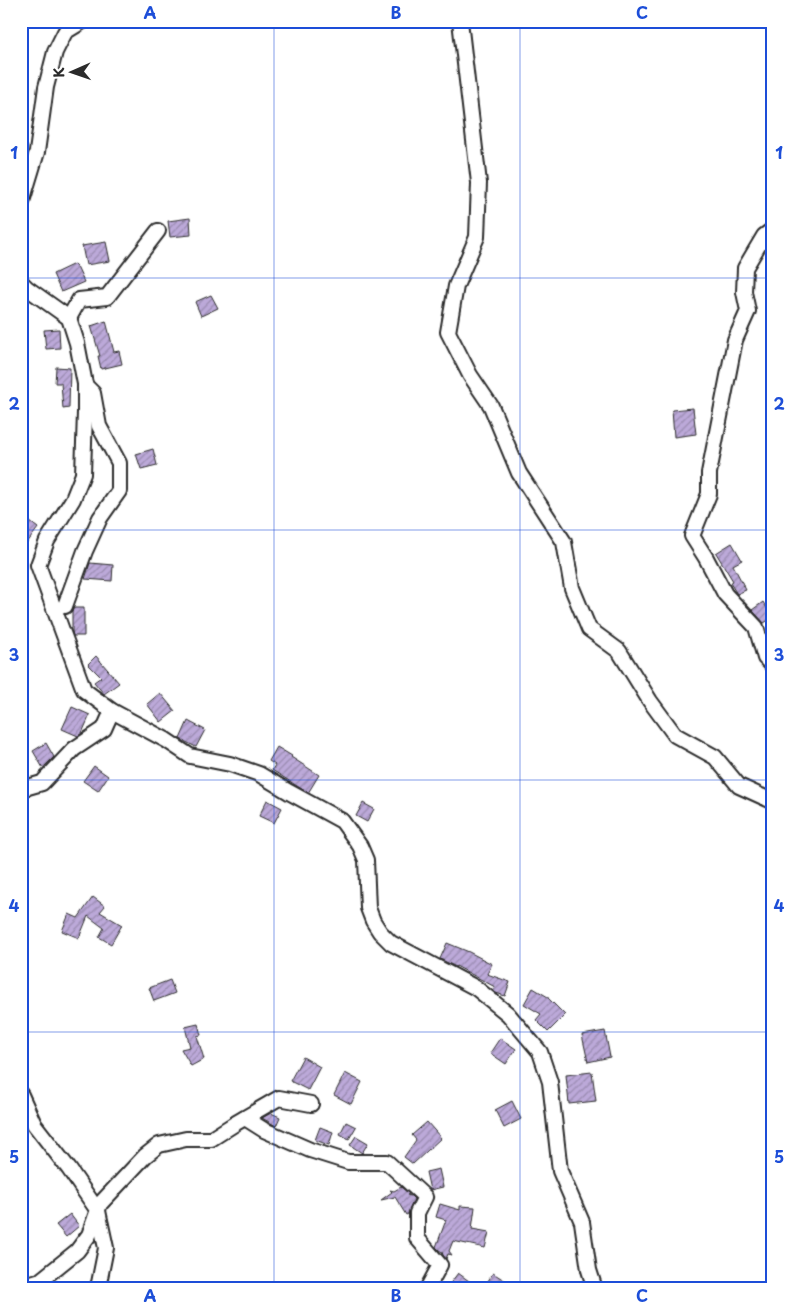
<svg xmlns="http://www.w3.org/2000/svg" width="793" height="1310" font-family="'Playpen Sans',sans-serif">
<defs>
<pattern id="building-hatch" width="6" height="6" patternUnits="userSpaceOnUse" patternTransform="scale(1.25)"><rect width="6" height="6" fill="#bca9d9"/><path d="M-1 1l2-2M0 6l6-6M5 7l2-2" fill="none" stroke="#998ab0"/></pattern>
</defs>
<rect width="100%" height="100%" fill="#fff"/>
<filter id="ink" filterUnits="userSpaceOnUse"><feTurbulence type="fractalNoise" baseFrequency=".02" numOctaves="2"/><feDisplacementMap in="SourceGraphic" scale="10" xChannelSelector="R" yChannelSelector="G"/><feConvolveMatrix kernelMatrix="1 2 1 2 8 2 1 2 1" color-interpolation-filters="sRGB"/></filter>
<g filter="url(#ink)">
<g fill="url(#building-hatch)" stroke="#2b2b2b">
<path d="M190,218L191,235L170,237L168,221Z"/>
<path d="M106,242L110,261L86,265L82,246Z"/>
<path d="M74,264L77,267L84,282L61,292L53,274Z"/>
<path d="M211,295L218,308L201,316L195,302Z"/>
<path d="M106,321L114,352L119,351L122,364L101,369L98,356H100L91,326Z"/>
<path d="M59,329L60,348L46,349L44,330Z"/>
<path d="M56,367L70,368L69,408L63,409L61,383H55Z"/>
<path d="M693,408L696,434L674,437L672,410Z"/>
<path d="M153,449L157,465L141,469L136,454Z"/>
<path d="M21,515L38,528L27,543L21,538Z"/>
<path d="M732,543L742,560L733,565L746,590L737,594L730,583L733,581L716,553Z"/>
<path d="M90,563L113,565L112,581L85,579Z"/>
<path d="M763,602L772,616V618L764,623L752,610Z"/>
<path d="M74,608H84V636H73L72,631V611Z"/>
<path d="M96,656L119,683L104,694L94,682L101,677L88,664Z"/>
<path d="M160,693L175,711L161,722L147,704Z"/>
<path d="M72,707L90,715L82,733L78,736L62,729Z"/>
<path d="M188,721L205,730L196,747L180,739Z"/>
<path d="M46,743L54,757L43,768L33,751Z"/>
<path d="M277,747L292,756L291,757L319,775L308,793L272,770L275,765L269,761Z"/>
<path d="M94,766L108,776L98,791L83,781Z"/>
<path d="M267,800L282,808L274,823L259,816Z"/>
<path d="M363,803L374,809L367,822L356,816Z"/>
<path d="M93,897L105,906L100,912L122,925L111,944L99,937L104,928L88,916L79,938L62,931L69,914L78,918Z"/>
<path d="M447,943L469,952L492,964L487,974L510,982L505,996L496,993L493,991L495,987L456,966V967L440,959Z"/>
<path d="M170,980L175,993L154,1001L149,988Z"/>
<path d="M533,988L548,997V998L565,1015L548,1032L536,1020L541,1014L524,1004Z"/>
<path d="M198,1024L201,1035L197,1036L204,1059L191,1066L181,1049L190,1047L185,1027Z"/>
<path d="M605,1031L610,1057L588,1062L582,1035Z"/>
<path d="M500,1038L516,1049L506,1064L490,1053Z"/>
<path d="M303,1057L320,1067L308,1090L290,1081Z"/>
<path d="M592,1072L596,1101L569,1104L566,1075Z"/>
<path d="M345,1073L362,1082L351,1104L334,1095Z"/>
<path d="M512,1101L521,1119L504,1128L495,1110Z"/>
<path d="M271,1113L280,1117L276,1126L262,1118Z"/>
<path d="M346,1122L356,1127L349,1139L340,1134Z"/>
<path d="M427,1122L441,1138L413,1164L404,1157L416,1140L412,1135Z"/>
<path d="M320,1127L333,1132L329,1145L315,1140Z"/>
<path d="M356,1136L368,1143L362,1153L350,1145Z"/>
<path d="M439,1169L443,1187L430,1190L426,1172Z"/>
<path d="M401,1187L409,1194L407,1195L411,1196L414,1199L408,1214L406,1215L395,1197L381,1200L392,1192L390,1190L394,1191Z"/>
<path d="M440,1204L460,1210V1206L475,1207L472,1229L489,1232L485,1248L453,1241L449,1251L452,1255L448,1254L446,1259L443,1255L442,1252L439,1250L436,1247L446,1220L436,1217Z"/>
<path d="M70,1214L79,1226L66,1237L56,1225Z"/>
<path d="M458,1273L480,1289H446Z"/>
<path d="M493,1273L509,1283L506,1289H483Z"/>
</g>
<g fill="none" stroke-linecap="round" stroke-linejoin="round">
<g stroke="#2b2b2b" stroke-width="18">
<g id="minor">
<path d="M460,21L479,183L477,237L456,286L448,332L470,375L491,406L519,473L564,542L572,588L589,629L619,651L650,701L675,735L715,757L739,786L772,801"/>
<path d="M21,205L37,152L46,87L55,52L65,32L83,21"/>
<path d="M772,230L764,236L745,268L744,292L748,311L735,340L709,473V494L692,536L706,558L725,594L756,627L765,658L772,665"/>
<path d="M21,282L27,288L69,318L77,343L85,384V412L83,474L73,499L47,541L38,565L84,690L112,711L166,740L190,756L230,764L259,774L289,792L342,821L360,846L366,860L368,908L373,921L380,932L391,943L476,988L508,1014L540,1052L550,1082L560,1171L582,1222L589,1270L595,1289"/>
<path d="M69,318L79,300L107,297L158,231"/>
<path d="M65,606L85,551L100,518L119,491V463L99,426L93,393L87,387"/>
<path d="M21,789L42,783L74,749L104,729L112,711"/>
<path d="M21,1095L34,1124L69,1169L98,1211L106,1248L99,1283L96,1289"/>
<path d="M245,1118L264,1130L310,1150L348,1162H387L425,1197L417,1213V1238L440,1265L427,1289"/>
<path d="M21,1286L41,1280L77,1251L89,1235L100,1204L145,1156L159,1145L186,1139H211L236,1123L279,1098L311,1104"/>
</g>
</g>
<use href="#minor" stroke="#fff" stroke-width="14"/>
</g>
</g>
<path fill="none" stroke="#1d4ed8" stroke-width="1" stroke-opacity="0.55" d="M274,21V1289M520,21V1289M21,278H772M21,530H772M21,780H772M21,1032H772"/>
<rect width="793" height="1310" fill="none" stroke="#fff" stroke-width="55"/>
<g transform="translate(72 72) rotate(268)" stroke="#ffffff" stroke-width="4" paint-order="stroke">
<path d="M0-4L9 19L0 12L-9 19Z" fill="#2b2b2b"/>
<text y="-8" font-size="14" font-weight="bold" text-anchor="middle" fill="#2b2b2b">K</text>
</g>
<rect x="28" y="28" width="738" height="1254" fill="none" stroke="#1d4ed8" stroke-width="2"/>
<g font-size="16" text-anchor="middle" font-weight="bold" fill="#1d4ed8">
<text x="150" y="19">A</text>
<text x="396" y="19">B</text>
<text x="642" y="19">C</text>
<text x="14" y="159">1</text>
<text x="779" y="159">1</text>
<text x="14" y="410">2</text>
<text x="779" y="410">2</text>
<text x="14" y="661">3</text>
<text x="779" y="661">3</text>
<text x="14" y="912">4</text>
<text x="779" y="912">4</text>
<text x="14" y="1163">5</text>
<text x="779" y="1163">5</text>
<text x="150" y="1302">A</text>
<text x="396" y="1302">B</text>
<text x="642" y="1302">C</text>
</g>
</svg>
